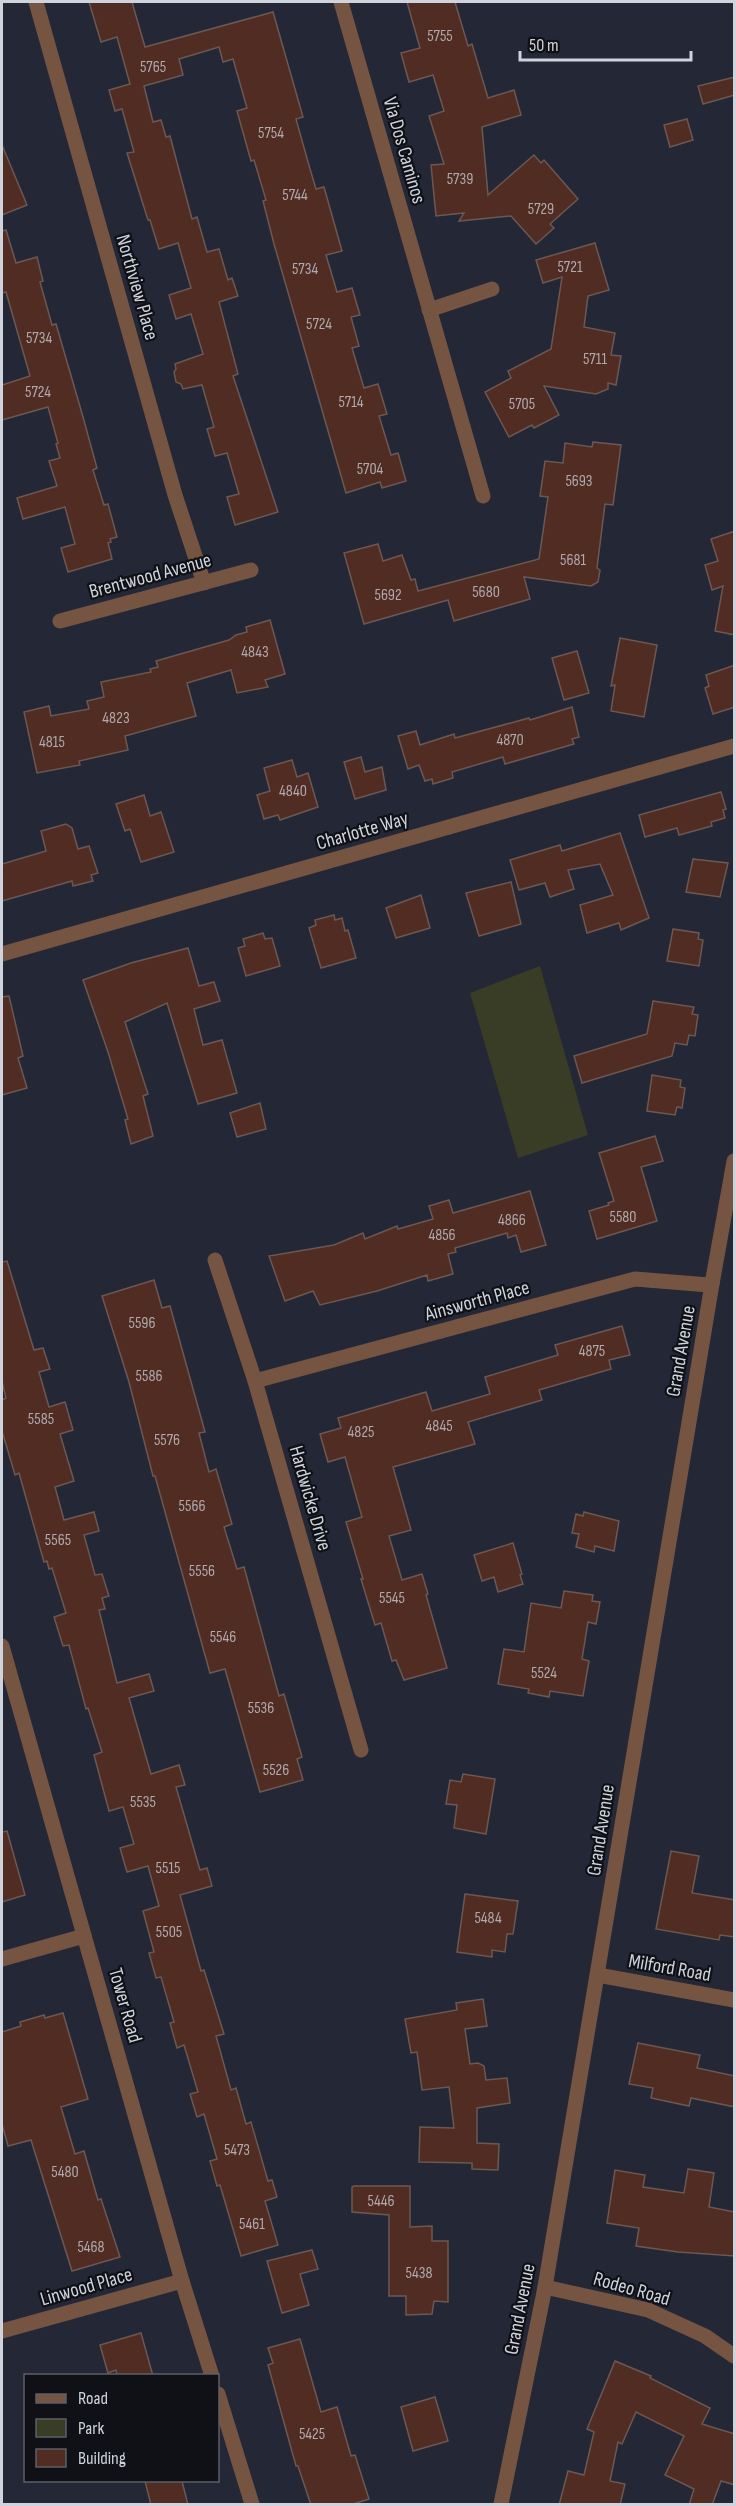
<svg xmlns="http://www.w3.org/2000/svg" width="736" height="2506" font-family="'Sofia Sans Condensed',sans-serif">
<rect width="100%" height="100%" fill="#232736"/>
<path fill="#393d26" d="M540,966L588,1135L518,1158L470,993Z"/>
<g fill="#512c22" stroke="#6c5853" stroke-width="1.5">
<path d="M89,2H132L145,47L273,12L303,117L296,119L308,162L316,189L324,187L342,251L326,255L337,292L352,288L360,315L351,317L359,346L352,348L364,388L378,384L387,414L379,416L391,455L398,453L406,481L382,488L380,482L346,493L274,244L263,201L266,200L254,160L251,161L237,111L247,108L233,59L223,62L219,47L179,59L183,75L144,86L153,122L161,120L166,137L170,136L192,219L197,217L207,252L219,249L228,280L232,278L238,296L219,302L238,374L233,376L278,512L235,525L227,497L239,494L227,453L215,456L207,429L214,427L202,385L183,389L181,384L176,382L174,372L176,369L175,364L203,354L191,314L176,319L169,295L191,288L178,243L159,249L150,220H148L127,153L134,152L122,109L115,111L109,90L130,84L117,37L101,42Z"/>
<path d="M407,2H455L468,46L472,44L488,98L514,90L521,115L482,127L488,195L534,155L541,163L544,160L578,199L550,224L554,228L536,244L511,216L459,221L464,213L436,216L431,165L444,164L429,116L444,111L433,75L409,82L401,53L420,48Z"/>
<path d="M735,77V95L703,104L698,86Z"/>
<path d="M687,119L693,140L670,147L664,125Z"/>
<path d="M2,145L27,205L2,215Z"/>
<path d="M6,230L16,263L37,257L43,281L40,282L52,325L56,324L83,417L97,468L93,470L104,505L108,504L117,537L110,539L111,542L108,543L112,559L68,572L61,548L75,544L65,507L23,519L17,498L57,486L49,461L60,458L56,444L58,443L48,407L2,420V385L30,376L6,292L2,293V231Z"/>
<path d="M595,243L609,290L588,296L584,327L615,333L611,355L621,356L616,385L608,383V389L596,394L544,386L559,415L534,428L532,425L509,437L485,392L511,378L508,371L551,349L562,277L543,283L536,260Z"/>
<path d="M593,442L621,445L613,505L605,504L597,568L600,570L598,582L591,586L524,577L530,599L454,621L448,600L364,624L344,553L378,544L383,561L402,555L411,580L415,579L418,591L539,559L548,497L540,496L545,461L563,463L565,443L592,447Z"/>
<path d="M735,531V635L715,631L723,586L712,590L705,565L718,561L711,539Z"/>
<path d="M270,620L285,674L265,680L268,687L237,693L231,670L187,683L196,716L125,736L128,750L79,761L80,765L37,773L24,712L49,706L51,716L89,709L87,701L104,697L101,682L151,672L150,669L158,667L156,661L229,640L236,635L247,632L246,627Z"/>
<path d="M620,638L657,645L644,717L611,711L615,685L611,686Z"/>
<path d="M577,651L589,693L564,700L552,658Z"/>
<path d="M735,665V707L713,714L705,688L709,686L706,675Z"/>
<path d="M572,707L579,737L572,739L574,744L505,764L503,757L452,772L453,778L433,784L432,779L425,781L419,765L408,769L398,736L416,731L420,745L454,734L455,738L529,718L530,720Z"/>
<path d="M361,757L365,772L382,767L386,790L355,799L344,762Z"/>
<path d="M292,760L297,777L308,773L318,807L280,820L278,815L264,819L257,795L270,791L264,768Z"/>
<path d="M721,792L726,809L723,810L725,818L711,822L712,826L679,835L677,828L645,837L639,815Z"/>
<path d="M144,795L150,816L161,812L174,852L141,862L130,829L125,831L116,804Z"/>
<path d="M66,824L72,828L78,849L89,846L98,873L91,875L93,881L73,886L72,881L2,901V864L46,851L41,831Z"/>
<path d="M620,833L649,918L621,930L619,923L587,933L580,905L613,895L600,864L568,870L574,889L550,897L545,883L519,890L510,860L560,845L562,851Z"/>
<path d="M693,859L728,863L720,897L686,892Z"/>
<path d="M511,882L521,924L479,936L466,893Z"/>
<path d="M421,895L430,928L396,938L386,908Z"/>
<path d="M334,915L335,920L342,918L345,931L348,930L356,958L321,968L309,928L316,925L315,920Z"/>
<path d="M673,929L699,933L698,939L703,940L699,966L667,961Z"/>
<path d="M263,933L265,939L272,938L280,966L246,976L238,948L245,946L243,939Z"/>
<path d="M188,948L199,986L214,982L220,1001L194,1009L203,1045L222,1040L237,1093L198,1104L167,1003L125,1022L148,1094L143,1096L153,1136L131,1144L125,1120L128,1119L108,1052L83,980L131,963Z"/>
<path d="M9,996L23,1056L18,1058L27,1088L2,1095V997Z"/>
<path d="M653,1001L694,1007L692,1014L698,1015L695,1036L689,1035L687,1045L675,1043L672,1056L582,1083L574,1056L647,1034Z"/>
<path d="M652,1075L681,1080L680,1087L685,1088L682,1108L677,1107L675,1115L647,1111Z"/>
<path d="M260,1103L266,1129L237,1137L230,1113Z"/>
<path d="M655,1136L663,1161L641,1167L657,1221L597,1239L589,1211L609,1205L608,1203L614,1201L599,1153Z"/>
<path d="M530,1191L546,1245L521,1252L516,1235L508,1238L507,1233L455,1248L456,1252L448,1254L453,1274L428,1281L427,1275L377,1291L320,1305L313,1291L285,1301L269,1256L334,1245L363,1233L365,1239L397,1226L398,1229L433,1219L429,1206L449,1200L453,1213Z"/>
<path d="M7,1261L34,1350L43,1348L50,1369L39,1372L49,1407L65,1402L73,1430L60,1434L74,1481L55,1487L64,1520L94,1512L99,1531L84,1535L95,1575L102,1574L109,1596L102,1598L105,1609L99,1610L117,1683L149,1674L154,1691L129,1698L151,1774L179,1765L185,1785L176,1787L200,1870L207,1868L212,1886L180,1895L201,1971L204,1970L224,2034L216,2036L231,2090L236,2088L246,2124L251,2122L268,2181L272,2180L277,2197L265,2201L278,2245L241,2256L220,2185L217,2186L210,2161L217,2159L204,2114L197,2117L190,2094L198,2092L184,2045L177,2048L170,2023L174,2022L161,1977L156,1978L149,1953L154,1952L143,1911L159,1906L148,1866L127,1872L120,1848L134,1844L123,1807L109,1811L94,1755L102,1752L88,1708L86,1709L69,1645L63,1646L54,1617L66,1613L52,1568L49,1569L47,1561L44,1562L19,1473L15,1475L2,1431V1400L6,1398L2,1381V1262Z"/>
<path d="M154,1280L162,1308L170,1306L205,1432L199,1433L209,1472L216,1469L232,1524L224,1527L237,1569L244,1567L279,1696L284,1694L302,1757L297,1759L303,1780L260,1792L225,1669L210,1673L155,1476H153L129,1382L102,1296Z"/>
<path d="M622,1326L630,1355L609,1360L611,1369L539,1390L542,1400L468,1422L475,1444L393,1467L411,1530L389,1536L402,1580L422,1574L428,1594L426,1595L447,1668L404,1680L396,1660L392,1661L381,1623L375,1625L361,1579H363L346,1522L362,1517L345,1457L328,1462L320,1434L341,1428L338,1418L426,1392L432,1411L490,1394L485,1377L558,1355L555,1345Z"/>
<path d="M584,1512L619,1521L614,1551L595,1546L594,1552L576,1547L579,1534L572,1533L576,1514L583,1516Z"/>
<path d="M513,1543L522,1574L520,1575L523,1584L498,1592L494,1577L482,1581L474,1555Z"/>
<path d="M564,1591L593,1595L592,1601L600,1602L596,1624L588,1622L582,1659L589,1661L583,1696L550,1691L549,1697L528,1693L529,1689L498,1684L504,1649L524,1652L531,1603L561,1608Z"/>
<path d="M463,1774L495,1779L486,1834L454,1828L457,1805L446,1804L450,1780L461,1782Z"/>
<path d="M7,1831L25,1895L2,1902V1832Z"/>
<path d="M671,1851L699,1856L692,1893L735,1900V1937L720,1935L719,1940L656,1929Z"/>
<path d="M465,1894L518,1901L513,1934H507L505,1952L492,1950V1957L457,1952Z"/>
<path d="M483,1999L487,2026L465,2029L470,2064L478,2063L484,2066L486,2080L507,2078L510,2103L477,2108V2143L499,2144L498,2170L472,2169V2163L419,2162L420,2127L454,2128L449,2087L422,2090L417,2052L411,2053L405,2019L457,2010L456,2003Z"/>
<path d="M63,2013L88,2099L61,2107L75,2154L84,2151L98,2200L101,2199L120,2257L72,2271L31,2140L8,2146L2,2124V2032L21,2026L20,2022L44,2015L45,2018Z"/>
<path d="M638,2043L700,2055L697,2068L735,2076V2107L691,2098L689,2106L651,2098L653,2088L629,2084Z"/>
<path d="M688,2169L714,2173L709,2207L735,2212V2256L678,2252L636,2246L639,2228L607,2223L615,2170L645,2175L643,2187L684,2193Z"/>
<path d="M354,2186H410V2227L432,2226V2241H448V2302L434,2301L432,2314L406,2315V2296H389V2215L352,2212V2187Z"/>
<path d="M312,2250L318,2269L300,2274L309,2305L282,2313L267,2261Z"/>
<path d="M141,2333L153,2376H117L116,2370L108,2373L100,2345Z"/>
<path d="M300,2339L321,2412L337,2407L351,2456L355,2455L369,2499L350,2505H311L298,2466H296L268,2365L273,2363L268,2348Z"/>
<path d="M615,2361L651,2376L650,2378L710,2408L702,2424L735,2434V2485L721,2481L712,2505H689L694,2489L665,2475L684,2436L636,2412L622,2444L618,2442L610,2481L625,2484L620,2505H559L568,2471L584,2475L594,2432L587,2429Z"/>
<path d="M435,2397L448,2441L413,2451L401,2407Z"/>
<path d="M145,2481H182L188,2505H151Z"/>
</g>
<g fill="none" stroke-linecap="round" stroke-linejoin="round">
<g stroke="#755441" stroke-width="15">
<path d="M36,2L175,495L204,583"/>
<path d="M341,2L483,496"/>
<path d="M429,310L492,289"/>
<path d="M60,621L251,570"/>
<path d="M2,954L734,746"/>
<path d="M215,1260L255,1381L361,1750"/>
<path d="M255,1381L635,1279L709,1285L712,1284"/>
<path d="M2,1646L182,2281L212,2376"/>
<path d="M2,1959L84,1936"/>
<path d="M598,1975L734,2000"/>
<path d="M545,2287L648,2310L705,2336L734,2356"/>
<path d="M2,2331L182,2281"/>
<path d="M218,2394L252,2504"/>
</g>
<path stroke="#755441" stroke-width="15" d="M501,2504L545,2287L712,1284L734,1161"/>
</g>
<g text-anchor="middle" stroke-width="4.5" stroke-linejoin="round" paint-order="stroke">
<g font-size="16" fill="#b0a9ae">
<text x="440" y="41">5755</text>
<text x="153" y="72">5765</text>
<text x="271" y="138">5754</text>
<text x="460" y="184">5739</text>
<text x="295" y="200">5744</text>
<text x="541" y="214">5729</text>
<text x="570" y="272">5721</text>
<text x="305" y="274">5734</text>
<text x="319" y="329">5724</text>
<text x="39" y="343">5734</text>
<text x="595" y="364">5711</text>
<text x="38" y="397">5724</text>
<text x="351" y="407">5714</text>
<text x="522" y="409">5705</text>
<text x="370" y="474">5704</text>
<text x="579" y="486">5693</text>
<text x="573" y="565">5681</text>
<text x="486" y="597">5680</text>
<text x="388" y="600">5692</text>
<text x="255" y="657">4843</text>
<text x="116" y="723">4823</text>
<text x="510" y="745">4870</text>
<text x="52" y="747">4815</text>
<text x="293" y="796">4840</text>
<text x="623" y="1222">5580</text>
<text x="512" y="1225">4866</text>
<text x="442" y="1240">4856</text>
<text x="142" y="1328">5596</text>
<text x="592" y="1356">4875</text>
<text x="149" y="1381">5586</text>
<text x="41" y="1424">5585</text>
<text x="439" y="1431">4845</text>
<text x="361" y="1437">4825</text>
<text x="167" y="1445">5576</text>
<text x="192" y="1511">5566</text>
<text x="58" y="1545">5565</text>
<text x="202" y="1576">5556</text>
<text x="392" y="1603">5545</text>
<text x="223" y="1642">5546</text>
<text x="544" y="1678">5524</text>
<text x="261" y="1713">5536</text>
<text x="276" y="1775">5526</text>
<text x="143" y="1807">5535</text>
<text x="168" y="1873">5515</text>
<text x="488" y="1923">5484</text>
<text x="169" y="1937">5505</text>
<text x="237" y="2155">5473</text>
<text x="65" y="2177">5480</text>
<text x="381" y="2206">5446</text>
<text x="252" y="2229">5461</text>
<text x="91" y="2252">5468</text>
<text x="419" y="2278">5438</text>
<text x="312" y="2439">5425</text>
</g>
<g font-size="20" fill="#cfd3dc" stroke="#0f1117">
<text transform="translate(405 150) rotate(74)" y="7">Via Dos Caminos</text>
<text transform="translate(138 287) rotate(74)" y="7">Northview Place</text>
<text transform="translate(150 575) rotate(-15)" y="7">Brentwood Avenue</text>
<text transform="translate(362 830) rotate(-16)" y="7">Charlotte Way</text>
<text transform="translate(477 1300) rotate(-15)" y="7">Ainsworth Place</text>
<text transform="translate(680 1351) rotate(-80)" y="7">Grand Avenue</text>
<text transform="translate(311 1498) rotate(74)" y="7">Hardwicke Drive</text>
<text transform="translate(600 1830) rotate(-81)" y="7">Grand Avenue</text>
<text transform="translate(670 1967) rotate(10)" y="7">Milford Road</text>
<text transform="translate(126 2005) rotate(74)" y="7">Tower Road</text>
<text transform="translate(86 2286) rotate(-16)" y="7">Linwood Place</text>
<text transform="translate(632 2288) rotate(16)" y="7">Rodeo Road</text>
<text transform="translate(519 2309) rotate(-79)" y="7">Grand Avenue</text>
</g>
</g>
<rect width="736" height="2506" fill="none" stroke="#cfd3dc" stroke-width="6"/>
<rect x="24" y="2374" width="195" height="108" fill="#0f1117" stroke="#5c5f66" stroke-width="1.5"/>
<rect x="36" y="2394" width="30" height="9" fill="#755441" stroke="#5c5f66" stroke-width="1.5"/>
<text x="78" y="2404" font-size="18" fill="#cfd3dc">Road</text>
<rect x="36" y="2419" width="30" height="18" fill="#393d26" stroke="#5c5f66" stroke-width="1.5"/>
<text x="78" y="2434" font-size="18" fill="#cfd3dc">Park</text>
<rect x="36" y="2449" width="30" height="18" fill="#512c22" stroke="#5c5f66" stroke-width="1.5"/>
<text x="78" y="2464" font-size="18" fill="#cfd3dc">Building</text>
<path d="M520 51v9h171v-9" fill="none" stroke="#cfd3dc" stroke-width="3"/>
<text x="529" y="51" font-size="18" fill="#cfd3dc" stroke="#0f1117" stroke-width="4.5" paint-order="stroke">50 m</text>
</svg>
